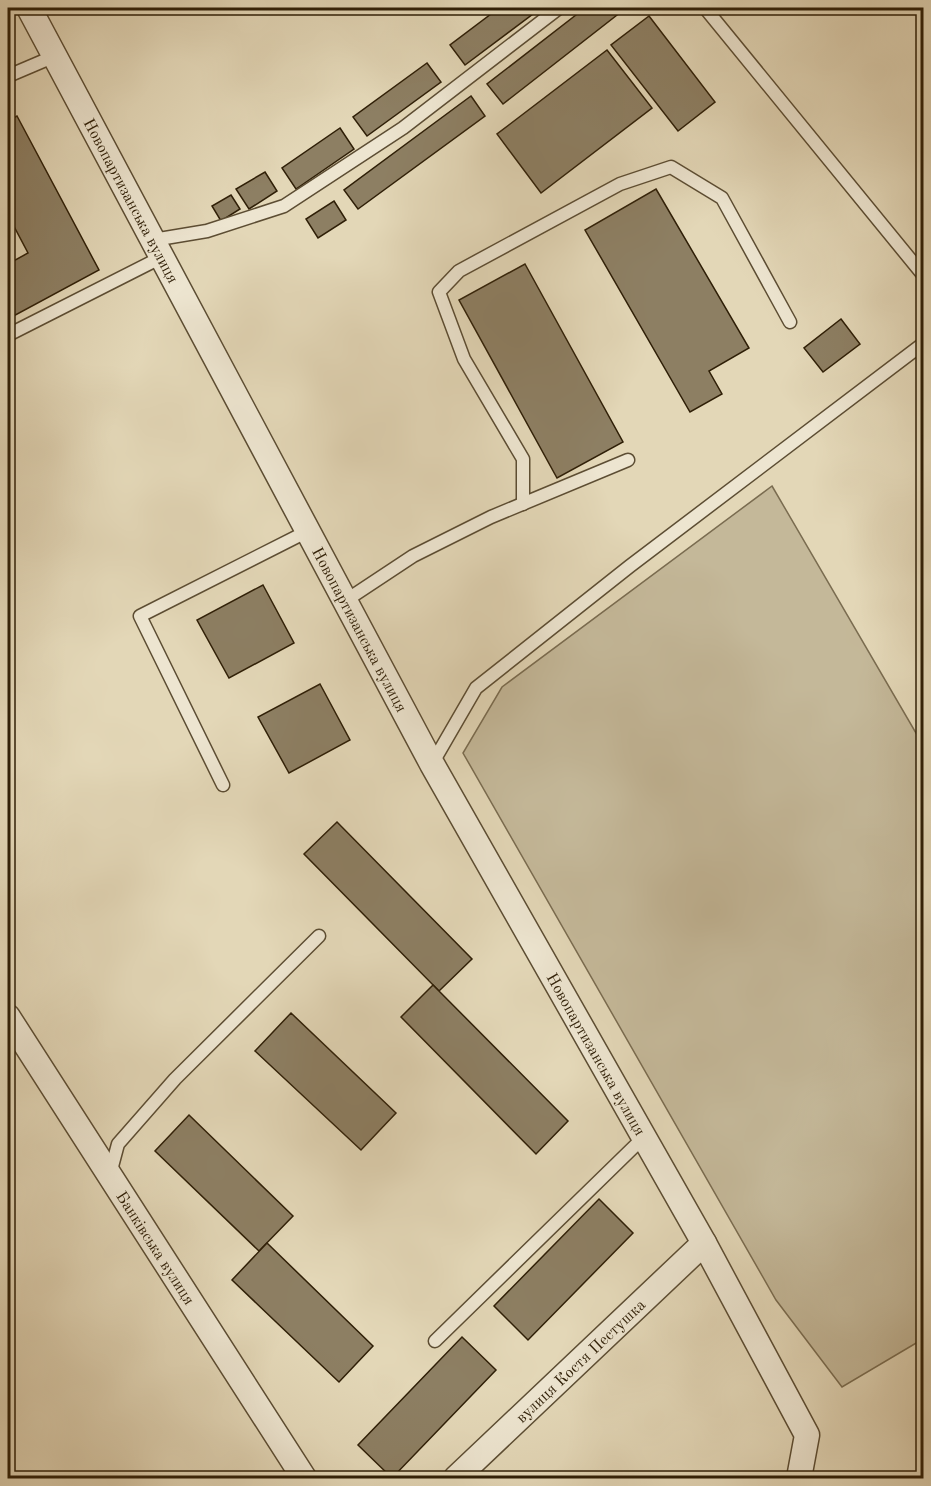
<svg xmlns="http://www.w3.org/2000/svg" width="931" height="1486" font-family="'Old Standard TT',serif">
<rect width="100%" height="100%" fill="#e3d7b7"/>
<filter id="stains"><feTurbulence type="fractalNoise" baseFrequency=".00333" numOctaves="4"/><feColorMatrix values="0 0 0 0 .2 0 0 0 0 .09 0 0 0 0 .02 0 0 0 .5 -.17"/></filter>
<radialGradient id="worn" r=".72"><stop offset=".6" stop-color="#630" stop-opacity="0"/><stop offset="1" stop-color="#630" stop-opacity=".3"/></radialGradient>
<path fill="#c4b899" stroke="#7a6c50" stroke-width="1.5" d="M772,486L923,745V1339L842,1387L776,1300L463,753L502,687Z"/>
<g fill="#8d7f63" stroke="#2f1f07" stroke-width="1.5">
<path d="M499,8H541L465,65L450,45Z"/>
<path d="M585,8H626L503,104L487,84Z"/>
<path d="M649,16L715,102L678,131L611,45Z"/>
<path d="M607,50L652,108L541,193L497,134Z"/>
<path d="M427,63L441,82L367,136L353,117Z"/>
<path d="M471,96L485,116L358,209L344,190Z"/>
<path d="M17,116L99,270L8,319V264L28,253L8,215V121Z"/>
<path d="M340,128L354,149L296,189L282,168Z"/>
<path d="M265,172L277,191L249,209L236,189Z"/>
<path d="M656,189L749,348L709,371L722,394L690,412L585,230Z"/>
<path d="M231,195L240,209L221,221L212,206Z"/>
<path d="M334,201L346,220L318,238L306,219Z"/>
<path d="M525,264L623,442L557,478L459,300Z"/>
<path d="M841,319L860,344L823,372L804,348Z"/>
<path d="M263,585L294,643L229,678L197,620Z"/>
<path d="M320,684L350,740L289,773L258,717Z"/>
<path d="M337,822L472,959L439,991L304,854Z"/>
<path d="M433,985L568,1121L536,1154L401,1017Z"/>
<path d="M291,1013L396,1113L361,1150L255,1051Z"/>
<path d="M189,1115L293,1216L259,1251L155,1151Z"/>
<path d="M599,1199L633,1233L528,1340L494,1306Z"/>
<path d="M267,1243L373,1346L339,1382L232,1280Z"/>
<path d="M462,1337L496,1370L392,1478L358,1445Z"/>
</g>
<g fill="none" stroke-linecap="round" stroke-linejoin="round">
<g stroke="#5c4d33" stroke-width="15">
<g id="service">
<path d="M705,8L924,276"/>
<path d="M8,76L55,56"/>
<path d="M153,240L207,231L284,206L403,128L559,8"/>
<path d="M8,335L162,257"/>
<path d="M523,504V459L464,359L439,292L459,271L620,184L671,167L722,198L790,322"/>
<path d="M345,601L413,556L491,517L628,460"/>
<path d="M432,764L476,688L630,566L924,343"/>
<path d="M223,785L140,616L308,531"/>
<path d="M110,1174L118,1144L175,1079L319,936"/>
<path d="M435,1341L644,1137"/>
</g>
</g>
<g stroke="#5c4d33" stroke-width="27">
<g id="minor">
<path id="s1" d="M29,8L432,764L704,1243L807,1435L799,1478"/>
<path id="s2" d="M8,1017L304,1478"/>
<path id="s3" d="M456,1478L704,1243"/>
</g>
</g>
<use href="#service" stroke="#ede5d0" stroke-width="12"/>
<use href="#minor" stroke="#ede5d0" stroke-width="24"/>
</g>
<g text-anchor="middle" stroke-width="6" stroke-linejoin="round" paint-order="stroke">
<g font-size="16" fill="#2f1f07" stroke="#ede5d0">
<text dy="6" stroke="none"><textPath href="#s1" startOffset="218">Новопартизанська вулиця</textPath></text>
<text dy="6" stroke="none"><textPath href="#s1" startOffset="704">Новопартизанська вулиця</textPath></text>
<text dy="6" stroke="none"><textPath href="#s1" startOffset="1190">Новопартизанська вулиця</textPath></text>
<text dy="6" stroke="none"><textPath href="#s2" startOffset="274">Банківська вулиця</textPath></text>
<text dy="6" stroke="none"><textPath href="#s3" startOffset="171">вулиця Костя Пестушка</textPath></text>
</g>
</g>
<rect width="931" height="1486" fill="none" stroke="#e3d7b7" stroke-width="30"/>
<rect x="9" y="9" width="913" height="1468" fill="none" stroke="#2f1f07" stroke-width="3"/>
<rect x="15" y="15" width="901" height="1456" fill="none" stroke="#2f1f07" stroke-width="1.5"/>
<rect width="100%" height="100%" filter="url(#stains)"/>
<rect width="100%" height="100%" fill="url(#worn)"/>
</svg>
